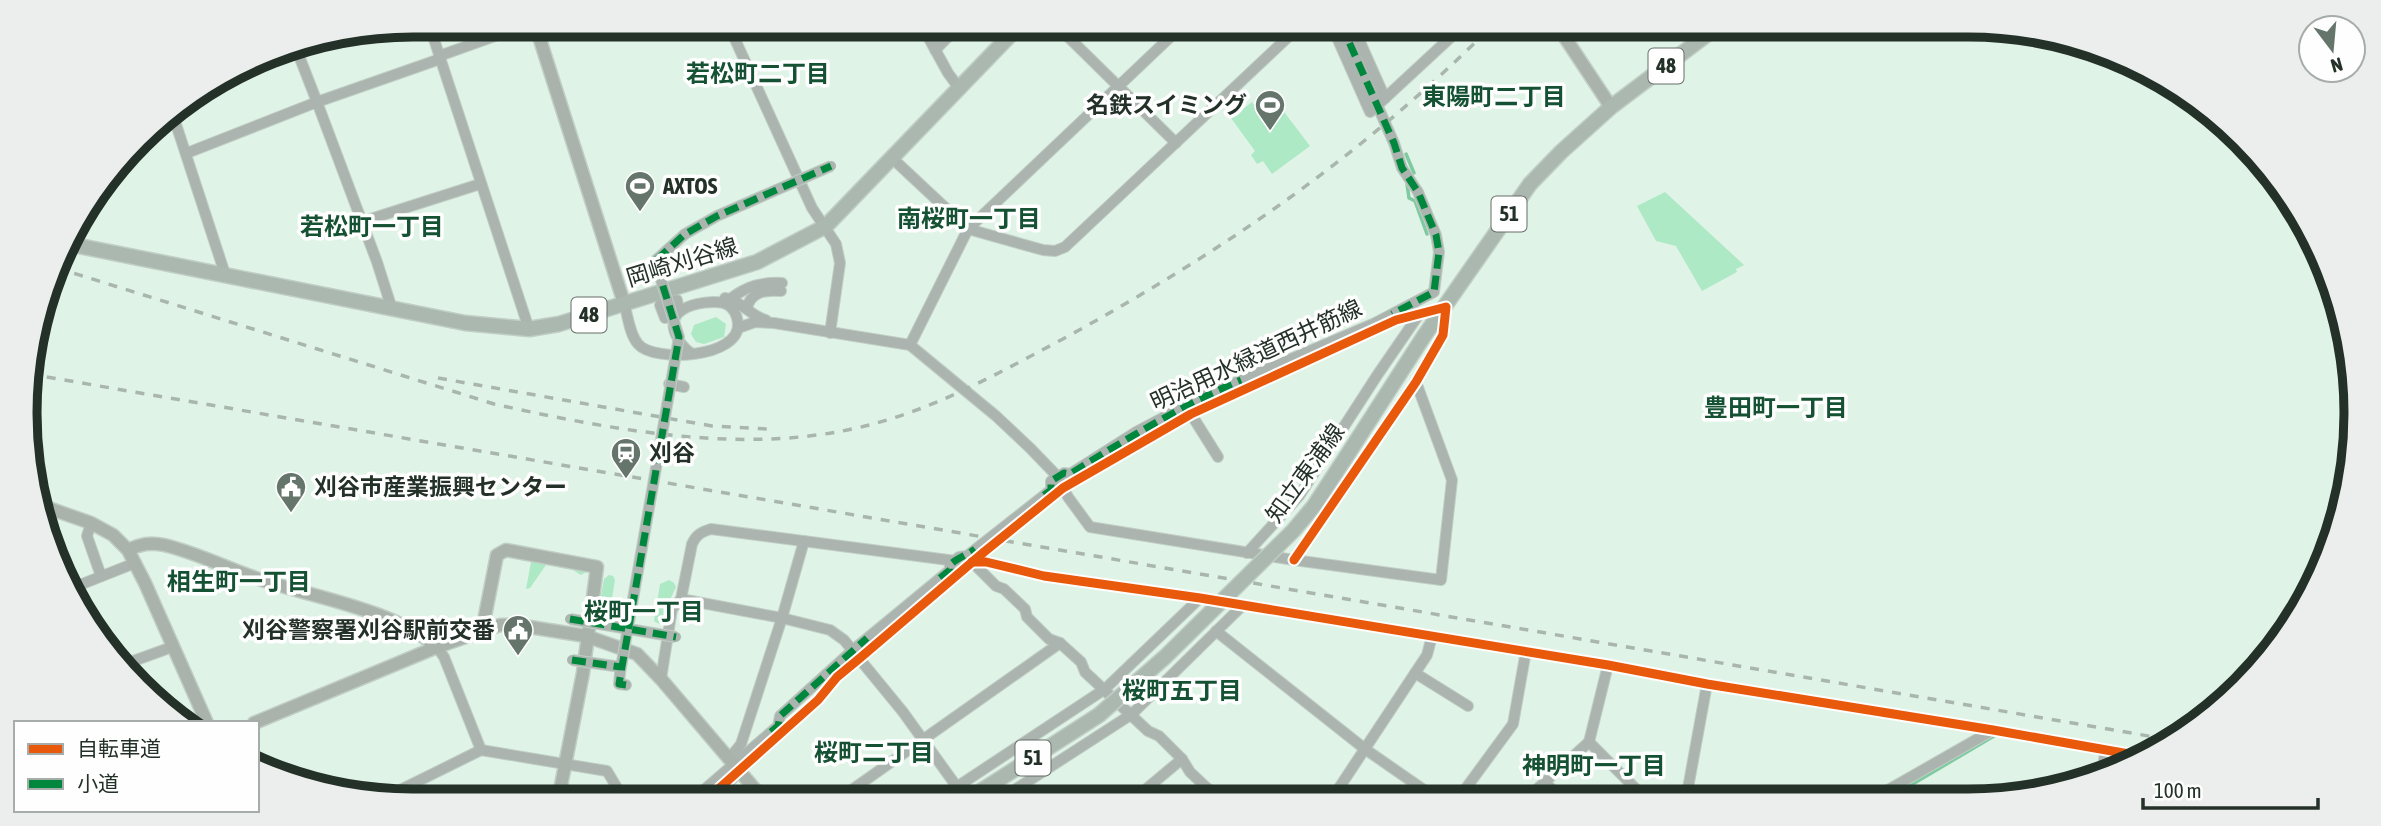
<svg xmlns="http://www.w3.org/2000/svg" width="2381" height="826" font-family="'Asap Condensed','Noto Sans JP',sans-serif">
<rect width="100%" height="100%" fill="#e0f3e7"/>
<g fill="#ade9c5">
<path d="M1275,100L1310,146L1272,174L1263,161L1257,164L1251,155L1255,151L1231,118L1252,102L1259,112Z"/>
<path d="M1665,192L1744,265L1736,269L1737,272L1702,291L1676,246L1656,241L1637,206Z"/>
<path d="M716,317L726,324L724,337L704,344L696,342L691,334L694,325Z"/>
<path d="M533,561L584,570L586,572L581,575L573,570L546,565L530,588L526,589L531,562Z"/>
<path d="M609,575L613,576L615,580L610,610L614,617L613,622L601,623L598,613L604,579Z"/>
<path d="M669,580L674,583L676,587L668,604L665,623L661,625L654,621L660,584Z"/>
</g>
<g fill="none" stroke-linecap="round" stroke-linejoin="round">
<g stroke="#7fcaa1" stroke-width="3.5">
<path d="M1406,154L1414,173"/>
<path d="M1407,184L1409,198L1415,201L1427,234"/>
<path d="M1889,798L1994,736"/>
</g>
<g stroke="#c0cec5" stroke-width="12">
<g id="street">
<path d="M429,24L529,329"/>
<path d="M728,24L812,208L836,244L840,263L830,333"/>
<path d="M921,24L948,73L959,88"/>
<path d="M1055,24L1176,143"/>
<path d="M1184,24L968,229L1043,250L1055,251L1065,247L1302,24"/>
<path d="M1331,24L1370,112L1465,24"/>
<path d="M1352,24L1385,98"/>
<path d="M1567,40L1586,24"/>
<path d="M935,50L961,24"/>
<path d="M439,56L529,24"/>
<path d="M172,112L226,277"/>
<path d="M187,153L317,102L296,48"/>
<path d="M892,158L968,229L910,345"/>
<path d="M361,222L480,184"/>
<path d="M725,298C742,301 750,316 766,320"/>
<path d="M730,299C747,286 761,282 782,283"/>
<path d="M677,300L678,306L665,318L660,305Z"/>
<path d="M624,303C628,316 629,333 638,344C654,363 741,358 738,323C737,316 735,309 728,305C718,299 692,303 682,310C663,322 680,346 692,354"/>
<path d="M392,309L377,262L317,102L440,59"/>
<path d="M747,309C750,291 766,290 781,291"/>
<path d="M738,328L755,322L774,323L910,345L996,416L1030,448L1058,477L1068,497L1090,527L1294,560L1441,580L1452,480L1416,382"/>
<path d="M669,384L684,387"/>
<path d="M1191,414L1218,457"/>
<path d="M91,523L87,536L101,576"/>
<path d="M1247,553L1299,496L1378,374L1420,313"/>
<path d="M972,562H986L1044,576L1200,598L1608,665L1707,684L1993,730L2146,757"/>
<path d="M972,562L996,586L1004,589L1025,609L1027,617L1049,639L1060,643L1081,662L1085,672L1148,731L1159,736L1182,759L1190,772L1207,788L1224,800"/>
<path d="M72,588L135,563"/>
<path d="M681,599L782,618L804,541"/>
<path d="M1216,631L1365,749L1437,799"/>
<path d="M437,647L444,657L481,750"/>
<path d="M125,664L172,647"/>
<path d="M620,673L619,684L626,685"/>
<path d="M1415,673L1468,706"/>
<path d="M661,679L672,609L681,599L692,544C696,535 701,532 711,529L956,561"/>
<path d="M1589,742L1608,665"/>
<path d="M729,759L741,744L782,618L830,630L844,640L903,712L957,787"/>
<path d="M739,771L818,700L837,677L860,658L984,552L1063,488L1191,414L1396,320L1446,307L1443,335L1416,382L1294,560"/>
<path d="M2103,773L2105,750"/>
<path d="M1545,782L1561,799"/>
<path d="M384,798L481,750L607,771L625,801"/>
<path d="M1874,798L1993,730"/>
<path d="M1458,799L1513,724L1526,651"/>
<path d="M1526,799L1589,742L1646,799"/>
<path d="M1686,799L1707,684"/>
<path d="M937,800L1105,689L1200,598"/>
<path d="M999,800L1132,714L1242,606"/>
<path d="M1133,800L1182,759"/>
<path d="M1331,800L1427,655L1432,636"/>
<path d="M691,801L778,726L780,716L853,650L950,570V565L959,557L967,556L1051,490V481L1064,473L1070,474L1136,432L1204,396L1375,323L1434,292L1439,252L1436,235L1418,192L1402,168L1394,143L1341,24"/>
<path d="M836,801L1060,643"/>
</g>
</g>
<g stroke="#c0cec5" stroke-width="15">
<g id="secondary">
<path d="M535,24L624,303"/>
<path d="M1556,24L1611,107"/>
<path d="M37,504L91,523L113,535L128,550L145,583L207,723"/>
<path d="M128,550C141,544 150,542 164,545C195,552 226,568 256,578C314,598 390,608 437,647"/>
<path d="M486,629L485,616L497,555L506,550L597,567L583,673L558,801"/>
<path d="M254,723L437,647L500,625H517L586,636L637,654L661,679L765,801"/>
<path d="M705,801L739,771"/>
</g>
</g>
<g stroke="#c0cec5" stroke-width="17">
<g id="primary">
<path d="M64,243L465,323L529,329L559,324L757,262L826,226L1021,24"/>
<path d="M1346,457L1424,336L1530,184L1561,152L1611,107L1721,24"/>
<path d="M967,800L1099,715"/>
</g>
</g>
<use href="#street" stroke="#abb4af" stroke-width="10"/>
<use href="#secondary" stroke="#a9b3ac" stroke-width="12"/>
<use href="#primary" stroke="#aab8b0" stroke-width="14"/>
<g stroke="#a9b6ae" stroke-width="3.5" stroke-dasharray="9 9" stroke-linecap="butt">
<path d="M57,268L494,404C594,426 707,448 809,436C907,425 976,385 1061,340C1224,251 1362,156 1494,24"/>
<path d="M29,374L2172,740"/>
<path d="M438,378L712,426L767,429"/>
</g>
<g stroke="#c0cec5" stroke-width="12" stroke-linecap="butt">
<g id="street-bridge">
<path d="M570,619L676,637"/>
<path d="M572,660L621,667"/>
<path d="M620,673L679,337L655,261L685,234L717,216L831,166"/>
</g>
</g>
<g stroke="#c0cec5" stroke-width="17" stroke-linecap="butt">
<path id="primary-bridge" d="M1099,715L1165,657L1293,531L1314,506L1346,457"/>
</g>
<use href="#street-bridge" stroke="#abb4af" stroke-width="10"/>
<use href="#primary-bridge" stroke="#aab8b0" stroke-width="14"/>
<g stroke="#00873e" stroke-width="7" stroke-dasharray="14 7" stroke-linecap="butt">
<path d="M1341,24L1394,143L1402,168L1418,192L1436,235L1439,252L1434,292L1392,314"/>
<path d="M1044,495L1051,490V481L1064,473L1070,474C1126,439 1181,406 1241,380"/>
<path d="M940,578L950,570V565C958,557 966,556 975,549"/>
<path d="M570,619L676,637"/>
<path d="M572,660L621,667"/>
<path d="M626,685L619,684L679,337L655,261L685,234L717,216L831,166"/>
<path d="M771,732L778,726L780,716L867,638"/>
</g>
<g stroke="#fefefe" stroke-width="13">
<g id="cycleway">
<path d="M972,562H986L1044,576L1200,598L1608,665L1707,684L1993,730L2146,757"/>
<path d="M705,801L818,700L837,677L860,658L984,552L1063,488L1191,414L1396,320L1446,307L1443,335L1416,382L1294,560"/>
</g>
</g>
<use href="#cycleway" stroke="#e8590c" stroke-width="9"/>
</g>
<defs>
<g id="stadium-pin" transform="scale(1.575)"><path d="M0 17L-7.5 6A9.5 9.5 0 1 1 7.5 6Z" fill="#65756b" stroke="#fefefe"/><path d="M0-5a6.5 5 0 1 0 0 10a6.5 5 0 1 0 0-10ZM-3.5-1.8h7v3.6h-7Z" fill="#fff"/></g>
<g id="station-pin" transform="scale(1.575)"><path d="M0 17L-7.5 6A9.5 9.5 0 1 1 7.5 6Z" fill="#65756b" stroke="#fefefe"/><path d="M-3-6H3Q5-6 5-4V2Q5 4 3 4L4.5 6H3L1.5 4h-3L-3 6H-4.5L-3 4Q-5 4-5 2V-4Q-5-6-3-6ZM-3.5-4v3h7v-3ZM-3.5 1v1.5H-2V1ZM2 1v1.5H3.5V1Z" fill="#fff"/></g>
<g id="civic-pin" transform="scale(1.575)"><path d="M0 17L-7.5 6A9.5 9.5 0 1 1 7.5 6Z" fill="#65756b" stroke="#fefefe"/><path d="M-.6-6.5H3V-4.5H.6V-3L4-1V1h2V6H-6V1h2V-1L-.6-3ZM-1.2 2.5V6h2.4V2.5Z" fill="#fff"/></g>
</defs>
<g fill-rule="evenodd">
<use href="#stadium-pin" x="1270" y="105"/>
<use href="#stadium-pin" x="640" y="186"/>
<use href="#station-pin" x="626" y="453"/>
<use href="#civic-pin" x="291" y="487"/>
<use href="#civic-pin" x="518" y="630"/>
</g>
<g text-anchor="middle" stroke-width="7" stroke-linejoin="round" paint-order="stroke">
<g fill="#fefefe" stroke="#656e68" stroke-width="2">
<rect x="1648.5" y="48.5" width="35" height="35" rx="5"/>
<rect x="1491.5" y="196.5" width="35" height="35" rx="5"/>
<rect x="571.5" y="297.5" width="35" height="35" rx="5"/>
<rect x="1015.5" y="740.5" width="35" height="35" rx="5"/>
</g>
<g font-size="21" font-weight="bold" fill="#233128">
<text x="1666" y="73">48</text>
<text x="1509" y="221">51</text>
<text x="589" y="322">48</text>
<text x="1033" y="765">51</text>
</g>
<g font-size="23" font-weight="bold" fill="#233128" stroke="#fefefe" text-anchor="start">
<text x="1247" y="113" text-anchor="end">名鉄スイミング</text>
<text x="663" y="194">AXTOS</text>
<text x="649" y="461">刈谷</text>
<text x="314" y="495">刈谷市産業振興センター</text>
<text x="495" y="638" text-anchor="end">刈谷警察署刈谷駅前交番</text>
</g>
<g font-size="23" fill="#233128" stroke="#fefefe">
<text transform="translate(682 262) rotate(-17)" y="8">岡崎刈谷線</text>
<text transform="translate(1256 355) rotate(-25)" y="8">明治用水緑道西井筋線</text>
<text transform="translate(1305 473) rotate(-54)" y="8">知立東浦線</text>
</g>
<g font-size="24" font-weight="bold" fill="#155133" stroke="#fefefe">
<text x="758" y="82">若松町二丁目</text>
<text x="1494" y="105">東陽町二丁目</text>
<text x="969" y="227">南桜町一丁目</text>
<text x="372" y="235">若松町一丁目</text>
<text x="1776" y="416">豊田町一丁目</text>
<text x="239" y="590">相生町一丁目</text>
<text x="644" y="620">桜町一丁目</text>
<text x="1182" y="699">桜町五丁目</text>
<text x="874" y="761">桜町二丁目</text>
<text x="1594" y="774">神明町一丁目</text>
</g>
</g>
<path d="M0 0H2381V826H0ZM413 37H1968A376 376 0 0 1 2344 413V413A376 376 0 0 1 1968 789H413A376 376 0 0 1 37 413V413A376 376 0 0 1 413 37Z" fill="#eceeed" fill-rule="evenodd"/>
<path fill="none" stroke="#233128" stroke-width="9" d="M413 37H1968A376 376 0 0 1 2344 413V413A376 376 0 0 1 1968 789H413A376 376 0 0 1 37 413V413A376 376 0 0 1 413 37Z"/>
<rect x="14" y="721" width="245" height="91" fill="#fefefe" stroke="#a6aca8" stroke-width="2"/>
<rect x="28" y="744" width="35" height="10" fill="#e8590c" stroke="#a6aca8" stroke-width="2"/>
<text x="77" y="756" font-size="21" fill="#233128">自転車道</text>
<rect x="28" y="779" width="35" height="10" fill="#00873e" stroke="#a6aca8" stroke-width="2"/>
<text x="77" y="791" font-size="21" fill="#233128">小道</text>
<g transform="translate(2332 49) rotate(164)"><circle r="33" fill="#fefefe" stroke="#a6aca8" stroke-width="2"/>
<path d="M0-5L12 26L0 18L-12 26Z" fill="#65756b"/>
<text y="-10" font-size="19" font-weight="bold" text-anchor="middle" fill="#233128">N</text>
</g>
<path d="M2143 798v10h175v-10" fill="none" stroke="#233128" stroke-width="3.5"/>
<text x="2154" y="798" font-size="21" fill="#233128" stroke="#fefefe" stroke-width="5" paint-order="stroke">100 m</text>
</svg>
